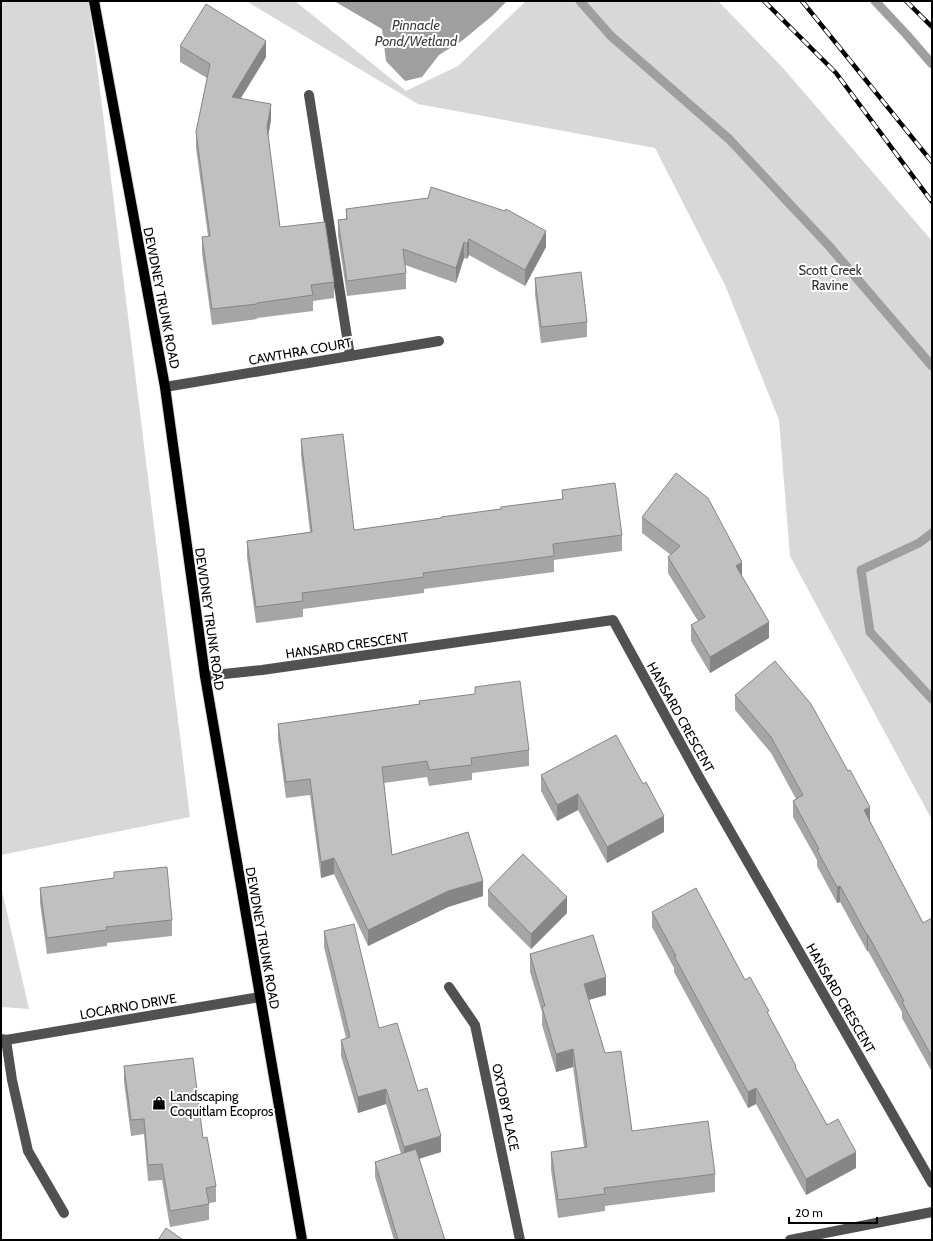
<svg xmlns="http://www.w3.org/2000/svg" width="933" height="1241" font-family="Cabin,sans-serif">
<rect width="100%" height="100%" fill="#fff"/>
<g fill="#d8d8d8">
<path d="M1,1H89L190,817L1,855Z"/>
<path d="M246,1H295L406,91L458,66L526,1H718L783,68L932,241V820L790,556L779,420L725,285L655,148L418,104Z"/>
<path d="M1,886L29,1009L1,1007Z"/>
</g>
<path fill="#9f9f9f" d="M334,1H507L492,16L463,40L439,55L422,77L405,81L386,61L382,29Z"/>
<g fill="none" stroke-linecap="round" stroke-linejoin="round">
<g stroke="#9f9f9f" stroke-width="9">
<path d="M580,1L611,36L729,139L829,246L932,366"/>
<path d="M875,1L906,34L932,64"/>
<path d="M932,533L919,543L861,570L870,632L932,699"/>
</g>
<g stroke="#dbdbdb" stroke-width="12">
<path id="major" d="M94,1L165,387L205,676L302,1240"/>
</g>
<g stroke="#515151" stroke-width="10">
<path d="M309,95L350,356"/>
<path d="M165,387L439,341"/>
<path d="M205,676L262,670L613,620L699,777L932,1183"/>
<path d="M449,987L475,1025L520,1240"/>
<path d="M1,1039L6,1040L260,997"/>
<path d="M6,1040L12,1080L28,1151L64,1213"/>
<path d="M790,1240L932,1212"/>
</g>
<use href="#major" stroke="#000" stroke-width="10"/>
<g stroke="#000" stroke-width="4.5">
<g id="rail">
<path d="M764,1L836,73L932,202"/>
<path d="M802,1L932,162"/>
<path d="M906,1L932,27"/>
</g>
</g>
<use href="#rail" stroke="#fff" stroke-width="3" stroke-dasharray="9" stroke-linecap="butt"/>
</g>
<g fill="#a5a5a5">
<path d="M180,46L266,57L241,98L271,120L268,136L280,227L334,282V298L313,301V311L257,318V319L212,325L202,253V237L208,236L196,148V132L207,78L180,62Z"/>
<path d="M346,209L546,247L525,286L469,255L467,259L464,258L456,283L405,265L406,273V289L347,296L338,236V220L346,219Z"/>
<path d="M535,278L587,322V337L541,343L535,294Z"/>
<path d="M301,439L354,530L441,518L562,499V490L622,535V551L554,560V572L424,589V593L303,609V617L256,623L247,557V541L310,532L301,455Z"/>
<path d="M642,517L742,576L769,638L710,673L691,641V625L698,621L668,573V557L671,555L642,533Z"/>
<path d="M475,687L529,750V766L472,773V780L429,786L427,777L384,783L392,855L483,896L448,907L368,946L334,874L321,878L310,795L286,798L278,739V724L419,704L475,694Z"/>
<path d="M735,695L870,822L923,923L932,918V1072L902,1018V1012L868,951H867L840,902L837,903L817,866V860L793,817V801L796,799L771,753L735,710Z"/>
<path d="M541,775L664,832L607,863L578,810L557,821L541,791Z"/>
<path d="M114,872L172,920V936L107,943V946L47,954L40,903V888L114,878Z"/>
<path d="M488,890L567,913L531,949L488,906Z"/>
<path d="M652,912L745,980L769,1015L796,1069L827,1125L856,1168L806,1195L756,1104L748,1108L674,972V968L652,927Z"/>
<path d="M324,931L379,1028L418,1091L441,1152L419,1159L445,1240H394L375,1177V1162L401,1154L386,1104L358,1113L341,1056V1040L346,1038L324,947Z"/>
<path d="M530,954L606,995L589,1000L605,1053L632,1131L715,1174V1192L605,1206V1211L558,1218L551,1170V1152L584,1147L573,1067L556,1072L542,1025V1012L530,972Z"/>
<path d="M124,1066L203,1138L216,1186V1202L209,1203V1220L170,1227L162,1180L148,1181L144,1134L131,1136L124,1082Z"/>
</g>
<g fill="#868686">
<path d="M266,41V57L232,112V97Z"/>
<path d="M271,104V120L267,143V127Z"/>
<path d="M546,231V247L525,286V270Z"/>
<path d="M469,239V255L467,259V244Z"/>
<path d="M464,242V258L456,283V268Z"/>
<path d="M742,562V578L736,566Z"/>
<path d="M769,622V638L710,673V657Z"/>
<path d="M578,794V810L557,821V805Z"/>
<path d="M870,807V823L864,810Z"/>
<path d="M664,816V832L607,863V847Z"/>
<path d="M334,858V874L321,878V862Z"/>
<path d="M483,881V896L448,907L368,946V930L448,891Z"/>
<path d="M840,886V902L837,903V887Z"/>
<path d="M567,897V913L531,949V934Z"/>
<rect x="867" y="935" width="1" height="16"/>
<path d="M606,977V995L584,1001V984Z"/>
<path d="M573,1049V1067L556,1072V1054Z"/>
<path d="M756,1088V1104L748,1108V1092Z"/>
<path d="M386,1089V1104L358,1113V1097Z"/>
<path d="M441,1136V1152L404,1163V1147Z"/>
<path d="M856,1152V1168L806,1195V1179Z"/>
</g>
<g fill="#c0c0c0" stroke="#868686">
<path d="M206,4L266,41L232,97L271,104L267,127L280,227L325,222L334,282L311,285L313,295L257,303V304L212,309L202,237L210,236L196,132L210,64L180,46Z"/>
<path d="M431,187L505,211L506,209L546,231L525,270L469,239L467,244L464,242L456,268L403,249L406,273L347,281L338,220L347,219L346,209L428,198Z"/>
<path d="M581,272L587,322L541,327L535,278Z"/>
<path d="M343,434L354,530L441,518V517L501,509V507L563,499L562,490L615,483L622,535L553,544L554,556L423,573L424,577L302,593L303,601L256,607L247,541L312,532L301,439Z"/>
<path d="M676,473L708,498L742,562L736,566L769,622L710,657L691,625L705,617L668,557L680,546L642,517Z"/>
<path d="M775,661L811,704L848,771L850,770L870,807L864,810L923,923L932,918V1057L902,1002L904,1001L868,935H867L840,886L837,887L817,850L819,849L793,801L803,795L771,737L735,695Z"/>
<path d="M520,681L529,750L471,758L472,765L429,770L427,761L382,767L392,855L468,832L483,881L448,891L368,930L334,858L321,862L310,779L286,782L278,724L420,704L419,701L475,694V687Z"/>
<path d="M616,735L643,784L646,782L664,816L607,847L578,794L557,805L541,775Z"/>
<path d="M523,854L567,897L531,934L488,890Z"/>
<path d="M167,867L172,920L106,927L107,930L47,938L40,888L114,878V872Z"/>
<path d="M696,888L745,980L750,977L769,1011L767,1012L796,1066L795,1067L827,1125L838,1119L856,1152L806,1179L756,1088L748,1092L674,956H676L652,912Z"/>
<path d="M354,924L379,1028L397,1023L418,1091L427,1088L441,1136L404,1147L386,1089L358,1097L341,1040L350,1037L324,931Z"/>
<path d="M593,935L606,977L584,984L605,1053L621,1051L632,1131L708,1121L715,1174L604,1188L605,1194L558,1200L551,1152L587,1147L573,1049L556,1054L542,1007L545,1006L530,954Z"/>
<path d="M193,1058L203,1138L207,1137L216,1186L206,1188L209,1204L170,1211L162,1164L148,1165L144,1119L131,1120L124,1066Z"/>
<path d="M416,1149L445,1240H398L375,1162Z"/>
<path d="M166,1228L183,1240H158Z"/>
</g>
<defs>
<g id="shop-bare" transform="scale(1.08)"><path d="M-5-2.5h2.3a2.7 3.5 0 0 1 5.4 0H5L5.5 6h-11ZM-1.5-2.5h3a1.5 2.3 0 0 0-3 0Z" fill="#000" stroke="#fff" stroke-width="2.5" paint-order="stroke"/></g>
</defs>
<g fill-rule="evenodd">
<use href="#shop-bare" x="159" y="1103"/>
</g>
<g text-anchor="middle" stroke-width="4" stroke-linejoin="round" paint-order="stroke">
<g font-size="13" fill="#2f2f2f" stroke="#fff">
<text x="830" y="275">Scott Creek<tspan x="830" dy="15">Ravine</tspan></text>
</g>
<g font-size="13" fill="#000" stroke="#fff">
<text transform="translate(162 298) rotate(79)" y="5">DEWDNEY TRUNK ROAD</text>
<text transform="translate(300 351) rotate(-10)" y="5">CAWTHRA COURT</text>
<text transform="translate(210 619) rotate(82)" y="5">DEWDNEY TRUNK ROAD</text>
<text transform="translate(347 645) rotate(-8)" y="5">HANSARD CRESCENT</text>
<text transform="translate(681 717) rotate(61)" y="5">HANSARD CRESCENT</text>
<text transform="translate(263 938) rotate(80)" y="5">DEWDNEY TRUNK ROAD</text>
<text transform="translate(841 998) rotate(60)" y="5">HANSARD CRESCENT</text>
<text transform="translate(128 1006) rotate(-10)" y="5">LOCARNO DRIVE</text>
<text transform="translate(506 1107) rotate(78)" y="5">OXTOBY PLACE</text>
</g>
<g font-size="13" fill="#000" stroke="#fff" text-anchor="start">
<text x="170" y="1101">Landscaping<tspan x="170" dy="15">Coquitlam Ecopros</tspan></text>
</g>
<g font-size="14" font-style="italic" fill="#404040" stroke="#fff">
<text x="416" y="30">Pinnacle<tspan x="416" dy="16">Pond/Wetland</tspan></text>
</g>
</g>
<rect width="933" height="1241" fill="none" stroke="#000000" stroke-width="4"/>
<path d="M789 1217v6h88v-6" fill="none" stroke="#000000" stroke-width="2"/>
<text x="795" y="1217" font-size="12" fill="#000000" stroke="#ffffff" stroke-width="3" paint-order="stroke">20 m</text>
</svg>
